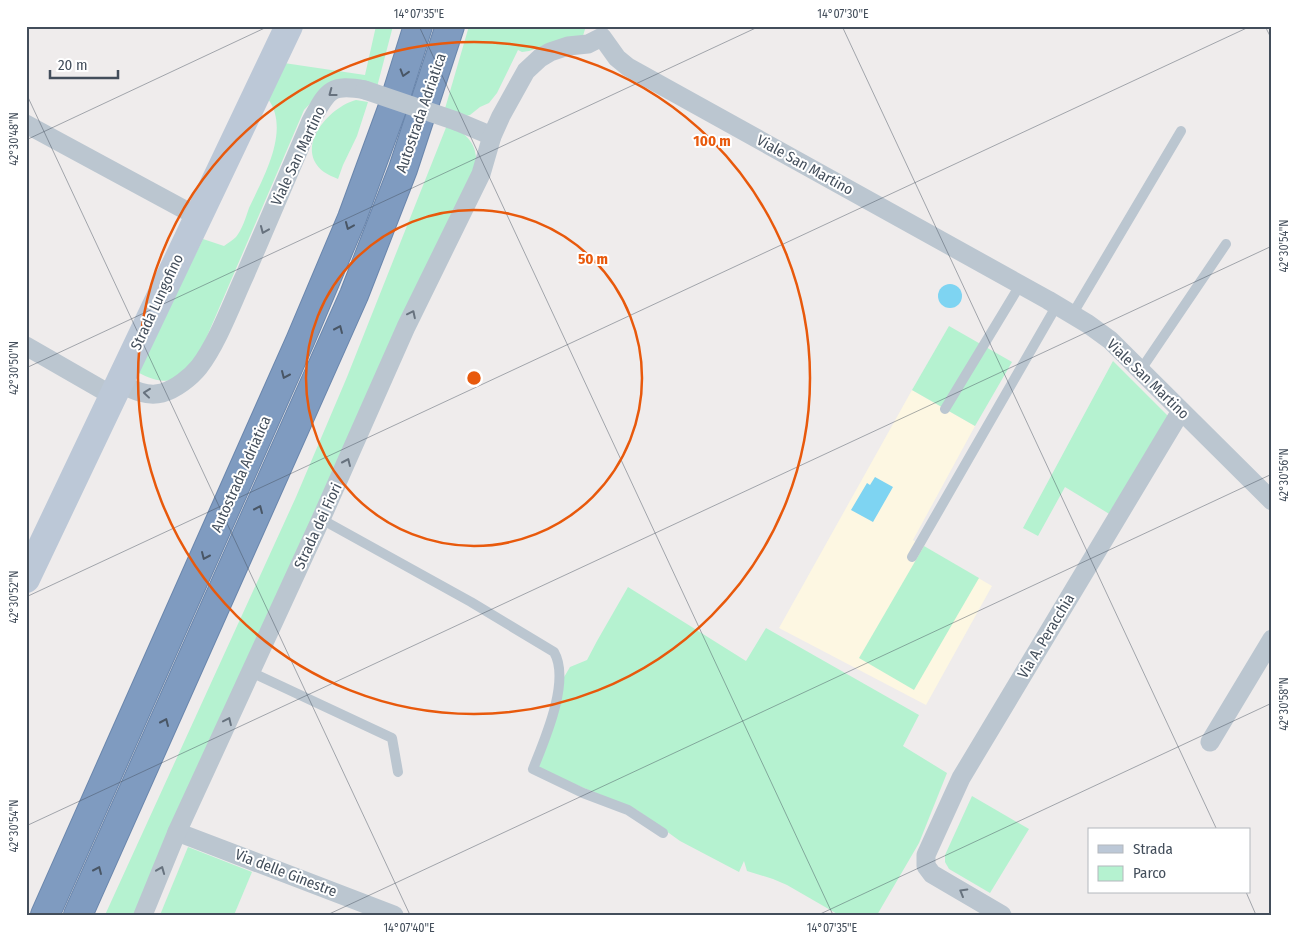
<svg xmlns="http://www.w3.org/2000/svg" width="1298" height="941" font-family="'Fira Sans Condensed',sans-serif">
<rect width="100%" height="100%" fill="#efecec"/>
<path fill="#fdf7e2" d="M912,390L975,426L913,540L992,586L926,705L779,628Z"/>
<g fill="#b5f2d0">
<path d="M376,26H393L377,87L319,94L304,110L205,341C187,374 177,393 137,372L203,239L224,246C228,243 233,240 236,237C242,230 246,217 249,208C263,178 291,130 268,99L284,63L365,75Z"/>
<path d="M469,26H586L582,39L544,46L529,51L522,52L518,50L497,93L489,103L480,107L470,115L462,117L444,112Z"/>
<path d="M356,100L368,102L357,136L343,165L338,179C334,177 328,175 324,172C293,148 329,107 356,100Z"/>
<path d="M447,125C461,130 475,140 476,157C477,163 474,171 473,178L136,915H105L296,497L347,377Z"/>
<path d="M949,326L1012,362L975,426L912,390Z"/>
<path d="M1113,361L1170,418L1111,515L1065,487L1038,536L1023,528Z"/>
<path d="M924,546L979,578L914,690L859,658Z"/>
<path d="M628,587L746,661L766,628L919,715L903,746L947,773L919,843L877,915H839L787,885L773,879L747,871L744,861L739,872L680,841L637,810L538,769L560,684L570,667L587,660L597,641Z"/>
<path d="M972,796L1029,829L990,893L949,869L945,862V855Z"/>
<path d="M188,847L252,872L234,915H160Z"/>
</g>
<g fill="#7ed4f2">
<circle cx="950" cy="296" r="12"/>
<path d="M875,477L893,487L873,522L851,510L867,483L870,485Z"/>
</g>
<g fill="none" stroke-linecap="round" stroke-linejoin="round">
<g stroke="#6a86ac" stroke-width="30">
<g id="motorway">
<path d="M45,915L300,341L352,218L392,109L418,26"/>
<path d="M78,915L354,295L403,169L450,26"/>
</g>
</g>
<g stroke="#bbc6d0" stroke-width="10">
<path d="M1072,315L1181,131"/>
<path d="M1140,371L1226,244"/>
<path d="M945,409L1020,285"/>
<path d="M321,519L471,602L554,652C571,681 544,741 533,769L583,793L628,810L663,833"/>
<path d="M912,557L1057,305"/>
<path d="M251,672L392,738L398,772"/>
</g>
<g stroke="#bbc6d0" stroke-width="19">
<path d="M456,121L492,136"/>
<path d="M26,124L198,217"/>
<path d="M26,346L113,396"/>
<path d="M119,383C133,390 147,397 162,393C176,389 191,377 199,367C218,342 232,303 245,275C267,223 289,172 311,121C327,92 329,83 365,90"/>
<path d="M1210,742L1272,639"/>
<path d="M177,832L394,915"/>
<path d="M143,915L177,832L321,519L406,327L481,174L492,136L501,116L526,71L540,58L550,52L568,46L588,44L602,37L617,58L628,67L1048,300L1088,324L1110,340L1272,501"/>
<path d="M1002,915L932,874L926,866V855L961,778L1181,411"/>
</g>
<path stroke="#bcc8d7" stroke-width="28" d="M26,579L289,26"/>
<use href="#motorway" stroke="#7f9bc0" stroke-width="28"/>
<path stroke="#bbc6d0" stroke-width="19" d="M365,90L456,121"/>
</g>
<defs><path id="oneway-chevron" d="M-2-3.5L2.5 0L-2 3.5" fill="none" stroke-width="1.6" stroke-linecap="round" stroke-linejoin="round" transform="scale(1.25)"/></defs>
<g stroke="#495665">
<use href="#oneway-chevron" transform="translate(404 73) rotate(107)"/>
<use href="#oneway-chevron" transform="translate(349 226) rotate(113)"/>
<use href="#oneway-chevron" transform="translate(339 329) rotate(-66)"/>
<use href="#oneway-chevron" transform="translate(285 375) rotate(114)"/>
<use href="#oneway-chevron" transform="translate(259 509) rotate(-66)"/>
<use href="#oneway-chevron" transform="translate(205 556) rotate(114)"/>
<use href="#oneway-chevron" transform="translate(165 722) rotate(-66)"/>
<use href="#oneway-chevron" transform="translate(98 870) rotate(-66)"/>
</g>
<g stroke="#67727e">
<use href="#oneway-chevron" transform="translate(332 93) rotate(143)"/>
<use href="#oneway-chevron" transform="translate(264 230) rotate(113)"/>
<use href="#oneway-chevron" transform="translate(412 314) rotate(-64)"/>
<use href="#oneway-chevron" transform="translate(147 393) rotate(-174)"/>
<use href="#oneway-chevron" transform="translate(347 462) rotate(-66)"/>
<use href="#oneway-chevron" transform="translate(228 721) rotate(-65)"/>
<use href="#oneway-chevron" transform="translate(161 870) rotate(-68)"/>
<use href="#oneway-chevron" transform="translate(963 892) rotate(-150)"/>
</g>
<path fill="none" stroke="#434e5b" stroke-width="1" stroke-opacity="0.45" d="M419,26L833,915M842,26L1217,830M1265,26L1272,40M26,93L410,915M26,140L269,26M26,368L760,26M26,597L1251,26M26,826L1272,246M1246,892L1256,915M327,915L1272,474M818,915L1272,703"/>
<g fill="none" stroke="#e8590c" stroke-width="2.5">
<circle cx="474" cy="378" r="168"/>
<circle cx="474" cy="378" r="336"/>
</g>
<g text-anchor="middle" stroke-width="4" stroke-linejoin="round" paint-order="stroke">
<g font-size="15" fill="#434e5b" stroke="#fff">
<text transform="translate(421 113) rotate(-71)" y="5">Autostrada Adriatica</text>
<text transform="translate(298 156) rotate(-65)" y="5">Viale San Martino</text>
<text transform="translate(805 165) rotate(29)" y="5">Viale San Martino</text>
<text transform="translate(157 302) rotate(-65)" y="5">Strada Lungofino</text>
<text transform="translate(1148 379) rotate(44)" y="5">Viale San Martino</text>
<text transform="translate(241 474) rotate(-66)" y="5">Autostrada Adriatica</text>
<text transform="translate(318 526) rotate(-65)" y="5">Strada dei Fiori</text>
<text transform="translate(1046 636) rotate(-59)" y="5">Via A. Peracchia</text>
<text transform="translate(286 873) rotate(21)" y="5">Via delle Ginestre</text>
</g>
</g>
<circle cx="474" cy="378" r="8" fill="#e8590c" stroke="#fff" stroke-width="2.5"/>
<g font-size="15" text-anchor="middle" font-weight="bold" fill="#e8590c" stroke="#fff" stroke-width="4" stroke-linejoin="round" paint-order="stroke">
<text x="712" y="146">100 m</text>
<text x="593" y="264">50 m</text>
</g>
<rect width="1298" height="941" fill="none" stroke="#ffffff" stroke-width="55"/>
<rect x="1088" y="828" width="162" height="65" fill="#ffffff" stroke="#b4b8bd"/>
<rect x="1098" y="845" width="25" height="8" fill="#bcc8d7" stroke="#b4b8bd"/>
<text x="1133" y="854" font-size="15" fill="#434e5b">Strada</text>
<rect x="1098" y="866" width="25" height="15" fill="#b5f2d0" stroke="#b4b8bd"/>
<text x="1133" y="878" font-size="15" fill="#434e5b">Parco</text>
<path d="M50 70v8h68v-8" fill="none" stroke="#434e5b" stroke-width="2.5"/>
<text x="58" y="70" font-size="15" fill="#434e5b" stroke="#ffffff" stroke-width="4" paint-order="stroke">20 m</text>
<rect x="28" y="28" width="1242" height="886" fill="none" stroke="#434e5b" stroke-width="2"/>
<g font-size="12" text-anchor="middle" fill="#434e5b">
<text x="419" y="18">14°07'35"E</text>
<text x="843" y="18">14°07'30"E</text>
<text transform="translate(14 139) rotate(-90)" y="4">42°30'48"N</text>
<text transform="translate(1284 246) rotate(-90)" y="4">42°30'54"N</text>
<text transform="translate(14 368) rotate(-90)" y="4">42°30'50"N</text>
<text transform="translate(1284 475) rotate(-90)" y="4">42°30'56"N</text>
<text transform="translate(14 597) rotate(-90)" y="4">42°30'52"N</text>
<text transform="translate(1284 704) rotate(-90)" y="4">42°30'58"N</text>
<text transform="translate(14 826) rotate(-90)" y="4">42°30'54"N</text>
<text x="409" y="932">14°07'40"E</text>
<text x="832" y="932">14°07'35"E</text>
</g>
</svg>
